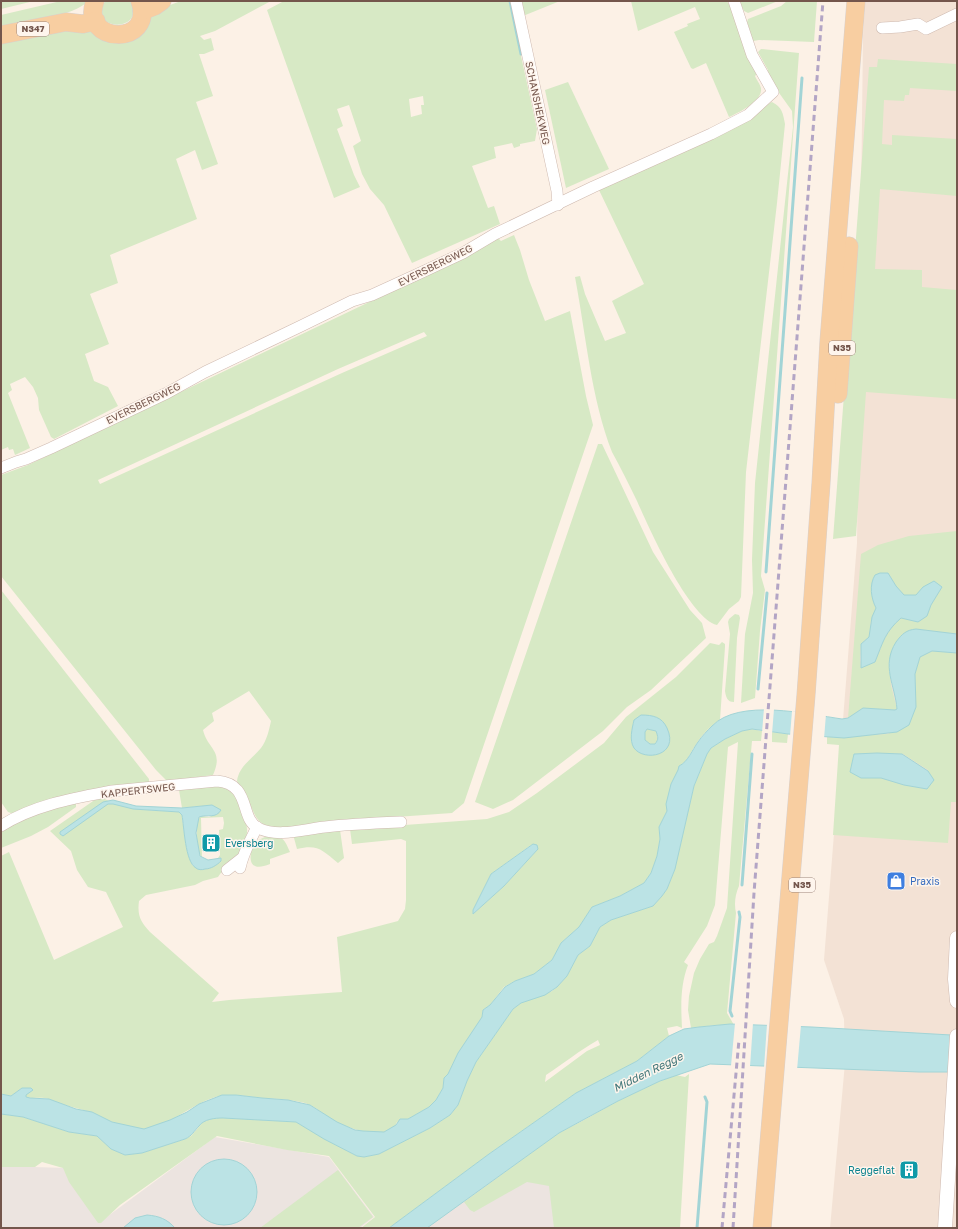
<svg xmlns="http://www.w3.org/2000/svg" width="958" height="1229" font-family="'Golos Text',sans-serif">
<rect width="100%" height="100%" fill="#fcf1e6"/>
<path fill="#f3e2d5" d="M865,1H957V1228H830L845,1063L844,1019L824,960L857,543L863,36Z"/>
<g fill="#ece4e0">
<path d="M557,1132L567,1228H424Z"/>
<path d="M215,1137L329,1157L374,1217L360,1228H1V1166L66,1168L104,1219Z"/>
</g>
<g fill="#d7e9c5" fill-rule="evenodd">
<path d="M1,1H34L1,9Z"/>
<path d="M61,1H88C75,16 21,24 1,28V15Z"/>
<path d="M105,1H130C148,31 88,34 105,1Z"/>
<path d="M181,1H271L215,31L200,36L204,40L211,38L214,50L204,54H199L213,96L196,102L218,164L202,170L195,150L176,159L197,219L110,255L118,283L90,294L109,344L85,354L94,381L108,387L118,406L54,439L51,437L39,410L38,398L33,387L25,377L10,384L12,390L8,393L30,448L15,455L13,449L9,450L8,447L1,450V43L84,27L105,38L149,17L159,9Z"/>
<path d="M284,1H509L537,129L535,141L520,144V146L514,148L512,143L494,147L496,158L472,166L488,208L494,206L500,224L412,263L384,205L370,189L362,174L353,146L361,141L349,105L337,109L343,126L337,129L354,175L360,187L334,198L267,10ZM423,96L424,105H421L422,114L411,117L409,99Z"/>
<path d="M520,1H560L523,16Z"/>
<path d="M631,1H727C741,23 743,51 757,74L755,76C757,81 762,86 761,91C760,102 738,113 729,117L706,63L693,69L691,68L674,32L688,26L687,24L700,19L695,7L638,31Z"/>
<path d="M739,1H778L748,13L744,11Z"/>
<path d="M787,1H817L814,42L759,40L753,41L747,22L748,19L781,6Z"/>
<path d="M761,49L799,53L761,576L765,590L760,631L755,698L741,703L745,634L753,593L752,560L755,483L793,127L792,111L772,83L766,73L768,70L758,52Z"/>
<path d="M878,59L957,64V91L910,88L909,95H905L904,101L884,100L882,144L892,145V135L957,139V196L880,189L875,269L922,270V287L957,290V399L866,392L856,536L833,539L869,67H877Z"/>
<path d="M568,82L609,169L566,188L545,90Z"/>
<path d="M772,102C782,107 783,113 785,124L777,203L746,472L741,597L739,601L729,609L717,625C689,618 649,528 637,501C629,485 621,468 612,452C591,398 586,335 575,277L580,276L585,294L605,341L626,333L612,301L644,284L599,190Z"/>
<path d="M514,235L520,250L529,280L545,321L570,311L586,396L593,425L464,803L452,813L354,820L282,828C256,827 257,818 247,798C244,792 240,787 237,781C239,766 252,759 261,748C267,740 269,730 271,721L249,691L212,713L214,721L203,730C208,750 224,750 213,775L167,781L156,770L1,576V475L28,465L474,252L498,238L501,241ZM424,332L427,336L342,373L100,484L98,480L338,369Z"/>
<path d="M598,444H602L653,552L690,610L702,623L706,638L651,690L627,707L603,731L513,800L493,809L475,802Z"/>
<path d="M957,531V634L916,629L889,661L891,685L897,709L895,710L863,708L848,718L861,554L878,545L909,536ZM880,573H888L896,586L904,595H917L923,587H942L931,605L927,616L918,622L901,618C885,632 883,642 875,662L861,668L860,659L861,644L869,637L871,621L876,608C871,598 871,590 873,579Z"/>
<path d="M1,590L149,779V784L14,814L8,812L1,802Z"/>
<path d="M735,614L739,615L740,618L737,638L734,702C727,702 726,697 725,691L730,634L728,622L729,619Z"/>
<path d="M722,642L725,644V647L720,720C708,727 700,738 693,749C689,755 687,762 679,766V770L671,784L667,811L659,827L660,839L657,856L651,873L644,883L620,896L592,907L579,927L561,943L552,960L534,974L515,981L504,987L490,1005L483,1010L482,1017L458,1053L448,1074L444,1078L443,1088L436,1100L429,1107L408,1119L397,1122C390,1143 347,1128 334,1121C326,1117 320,1110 312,1106C305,1102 295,1101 288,1100C279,1098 270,1099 261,1098C244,1096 227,1092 210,1099C188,1107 169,1126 145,1129C135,1130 121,1126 112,1122C105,1120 98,1114 90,1112C81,1109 71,1107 61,1104C56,1102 50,1099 44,1098C38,1097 32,1099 26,1097V1094L31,1088H22L11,1096L1,1094V856L9,852L54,960L123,927L106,892L88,887L77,870L71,851L50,831L96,799L101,797C126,811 151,810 179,812L182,815C184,832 185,850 193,866L220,858H218L220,855L219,830L223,829L224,823L223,817L201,818L202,858C196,849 196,829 198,819L201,816L209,817L216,814L202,806L182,808L179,790C192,789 216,783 228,788C237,792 247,820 247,829C248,836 242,852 237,858C232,865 223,868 218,877L203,881L195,885L146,895L139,901C137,916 141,922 150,932L219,993L212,1002L229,1000L342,992L337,937L398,921L405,909L406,900V841L401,839L352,844L350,829L487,819L509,812L537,793L604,743L626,717L676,677L710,643L719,645ZM634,720L669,732L649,755ZM531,845H535L538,849L504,886L473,914V910L491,874Z"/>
<path d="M932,651L957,653V802H951L948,843L833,835L839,745L827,744V737C847,738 868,734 888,734L916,707L915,674L920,657ZM877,753L903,754L928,770L927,789L904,785L881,778H861L854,754Z"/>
<path d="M647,729L656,731C658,736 659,739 655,744H650L645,740V732Z"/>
<path d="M752,729L762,731L761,741H752L739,886C735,895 734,904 736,913L727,1013L734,1025H716L691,1028L688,1010L689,996L694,973L700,959L709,944L714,942L717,936L727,908L738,742L728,747L715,905L707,926L684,962L688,965C680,986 681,1007 682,1028L677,1026L667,1028L669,1036L637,1061L576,1093L489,1154L389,1228H361L375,1217L329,1156L287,1150L217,1136L120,1205L101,1223H98L69,1182L63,1168L42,1162L35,1167H1V1114L23,1117L69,1132L97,1136L111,1149L125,1155L142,1153L185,1139L191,1136L203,1122L213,1118H229L296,1122L349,1152L357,1156L364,1157L379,1154L430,1128L450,1115L458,1105L467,1081L476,1062L513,1009L521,1003L552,991L557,987L567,976L578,955L590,946L600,927L611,920L653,906L662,896L667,889L673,874L694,786L707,754L711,748L725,739L742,731ZM598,1040L600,1045L587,1051L545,1082L546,1075C563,1064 580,1050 598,1040Z"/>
<path d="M772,732L788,734L787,743L772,742Z"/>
<path d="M76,803V807L48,827L31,836L1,848V831L36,812Z"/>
<path d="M340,830L344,858L338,863C322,850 318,844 297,849L294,838L295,834Z"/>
<path d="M275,836C285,837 286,844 290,852L270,859V864C248,873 248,858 254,842L265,837Z"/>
<path d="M689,1074L680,1228H554L549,1186L527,1182L474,1212L470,1210L464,1202L559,1133L584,1120L618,1101L660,1081L676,1075L685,1077Z"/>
<path d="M338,1170L373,1217L358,1228H260Z"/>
</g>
<g fill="#bbe3e5" stroke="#a2d4d6" fill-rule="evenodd">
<path d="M880,573H888L896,586L904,595H916L923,587L934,581L942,587L931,605L927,616L918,622L901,618C885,632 883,642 875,662L861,668V644L869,637L872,617L876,608C871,598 869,585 875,575Z"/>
<path d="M916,629L957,634V653L932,651L920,657L915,674L916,707L909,725L897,732L844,738L788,734L752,729L742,731L725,739L711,748L707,754L694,786L675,869L667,889L662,896L653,906L611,920L600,927L590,946L578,955L567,976L557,987L545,995L521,1003L513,1009L476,1062L467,1081L458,1105L450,1115L430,1128L379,1154L364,1157L357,1156L324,1139L296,1122L223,1118C215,1118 204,1119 199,1126C194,1131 192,1136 185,1139L142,1153L125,1155L111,1149L97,1136L69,1132L23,1117L1,1114V1094L11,1096L22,1088H31L33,1090L26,1095V1097L30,1098L49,1099L76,1109L92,1112L112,1122L144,1129L170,1120L187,1112L199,1104L222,1095H236L262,1098L288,1100L310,1105L337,1122L355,1130L363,1131L384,1132L396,1125L400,1119H408L429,1107L436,1100L443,1088L444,1078L448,1074L458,1053L482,1017L483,1010L490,1005L505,987L515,981L534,974L552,960L561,943L579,927L592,907L620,896L644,883L651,873L657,856L660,839L659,827L667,811L666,804L671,784L678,770L679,766C688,762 692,750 698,742C702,736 707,731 712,726C739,698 807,714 842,719L848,718L863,708L895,710L897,709C895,685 881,666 896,642C902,634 906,630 916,629Z"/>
<path d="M641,715C653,715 662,717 667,728C680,756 644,762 634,748C629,740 632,729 634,720ZM647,729L656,731C658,737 659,739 655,744H650L645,740V732Z"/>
<path d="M877,753L902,754L928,771L934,780L927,789L904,785L881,778H861L850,772L854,754Z"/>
<path d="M113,800L136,806L182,808L212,805L221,810C216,819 207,814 199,817L196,833L200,856L208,860L221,858V861C217,865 211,869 205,869C202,870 198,870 196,868C185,862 184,826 182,815L179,812L133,809L113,804H108L63,836L60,834V832L103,802Z"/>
<path d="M533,844L537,845L538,849L504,886L473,914V910L491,874Z"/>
<path d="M730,1024L812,1027L951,1035L957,1072H919L710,1064L660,1081L618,1101L559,1133L427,1228H389L489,1154L576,1093L637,1061L669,1036L684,1029L699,1027Z"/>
<circle cx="224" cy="1192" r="33"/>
<path d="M147,1215C159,1216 167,1219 175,1228H123L135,1218Z"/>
</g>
<g fill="#fcf1e6">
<path d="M764,708L774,709L772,734L762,733Z"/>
<path d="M792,711L826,714L824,739L790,736Z"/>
<path d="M735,1023H753L750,1067L731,1066Z"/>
<path d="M767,1024L801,1025L797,1070L764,1068Z"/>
</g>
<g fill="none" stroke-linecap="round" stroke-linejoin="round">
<g stroke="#a2d4d6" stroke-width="3">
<path d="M510,1L521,54"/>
<path d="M766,572L802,78"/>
<path d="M758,689L767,593"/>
<path d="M742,885L752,754"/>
<path d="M732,1016L730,1011L740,917L739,912"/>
<path d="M697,1228L707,1102L705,1097"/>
</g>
<g stroke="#cfbab0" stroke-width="12">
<g id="minor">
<path d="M516,1L557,191L558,205"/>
<path d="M882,28L900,27L918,24L926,29L957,14"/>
<path d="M1,468L16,462L26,459L51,448L167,393L205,372L301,326L352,301L372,295L418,274L463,253L495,234L593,187L711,134L748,115L773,92L752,55L734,1"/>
<path d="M1,826C33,805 75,798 112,791L217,781C252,784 239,818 258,828C278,838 305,829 325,827C350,824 376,823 401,822"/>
<path d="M240,868C243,853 250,841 257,827"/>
<path d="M227,870L241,859"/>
</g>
</g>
<g stroke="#cfbab0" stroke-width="15">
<g id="tertiary">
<path d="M957,938L955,979L957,1001"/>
<path d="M945,1228L957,1036"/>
</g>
</g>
<g stroke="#d8d0cd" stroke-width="19">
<g id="primary">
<path d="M95,1C79,44 156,47 140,1"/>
<path d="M142,11L155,6L162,1"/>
<path d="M1,35L66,22L83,24L96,21"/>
<path d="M838,394L849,246"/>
<path d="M762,1228L806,695L821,483L829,341L856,1"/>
</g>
</g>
<use href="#minor" stroke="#fff" stroke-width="11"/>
<use href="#tertiary" stroke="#fff" stroke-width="14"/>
<use href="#primary" stroke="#f8cea1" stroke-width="18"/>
<g stroke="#b3a5c5" stroke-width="3" stroke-dasharray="6 4" stroke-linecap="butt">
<path d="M722,1228L739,1040"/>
<path d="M733,1228L754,893L823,1"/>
</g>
</g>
<defs>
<g id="building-square" transform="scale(1)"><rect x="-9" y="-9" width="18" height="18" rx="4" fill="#0f9aa8" stroke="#fef5ed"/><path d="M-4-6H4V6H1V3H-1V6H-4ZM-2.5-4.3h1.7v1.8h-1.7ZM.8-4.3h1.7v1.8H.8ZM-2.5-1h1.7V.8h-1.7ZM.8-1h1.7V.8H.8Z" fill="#fff"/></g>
<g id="shop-square" transform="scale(1)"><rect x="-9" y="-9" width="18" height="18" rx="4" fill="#3f7fe0" stroke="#fef5ed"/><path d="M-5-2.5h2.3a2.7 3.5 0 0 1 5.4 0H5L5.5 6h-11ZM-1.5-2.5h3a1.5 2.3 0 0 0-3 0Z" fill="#fff"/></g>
</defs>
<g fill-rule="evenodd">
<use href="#building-square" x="211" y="843"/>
<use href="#shop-square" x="896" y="881"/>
<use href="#building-square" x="909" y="1170"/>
</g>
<g text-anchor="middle" stroke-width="3" stroke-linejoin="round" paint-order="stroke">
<g fill="#fef5ed" stroke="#9d867c" stroke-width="1">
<rect x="17" y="22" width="32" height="14" rx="3"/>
<rect x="829" y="341" width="26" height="14" rx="3"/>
<rect x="789" y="878" width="26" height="14" rx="3"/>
</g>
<g font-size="9" font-weight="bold" fill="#74564c">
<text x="33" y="32">N347</text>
<text x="842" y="351">N35</text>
<text x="802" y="888">N35</text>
</g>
<g font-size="10" fill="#74564c" stroke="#fef5ed">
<text transform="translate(538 103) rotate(78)" y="4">SCHANSHEKWEG</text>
<text transform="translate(435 265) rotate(-26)" y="4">EVERSBERGWEG</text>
<text transform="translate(143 403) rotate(-26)" y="4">EVERSBERGWEG</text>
<text transform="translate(138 790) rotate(-6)" y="4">KAPPERTSWEG</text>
</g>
<g font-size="10" fill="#0d838f" stroke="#fef5ed" text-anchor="start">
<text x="225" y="847">Eversberg</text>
<text x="895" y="1174" text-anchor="end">Reggeflat</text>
</g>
<g font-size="10" fill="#366cbe" stroke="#fef5ed" text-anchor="start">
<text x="910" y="885">Praxis</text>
</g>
<g font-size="11" font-style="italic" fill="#407679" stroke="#fef5ed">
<text transform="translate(648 1072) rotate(-26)" y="4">Midden Regge</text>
</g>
</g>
<rect width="958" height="1229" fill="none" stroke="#74564c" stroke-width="4"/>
</svg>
